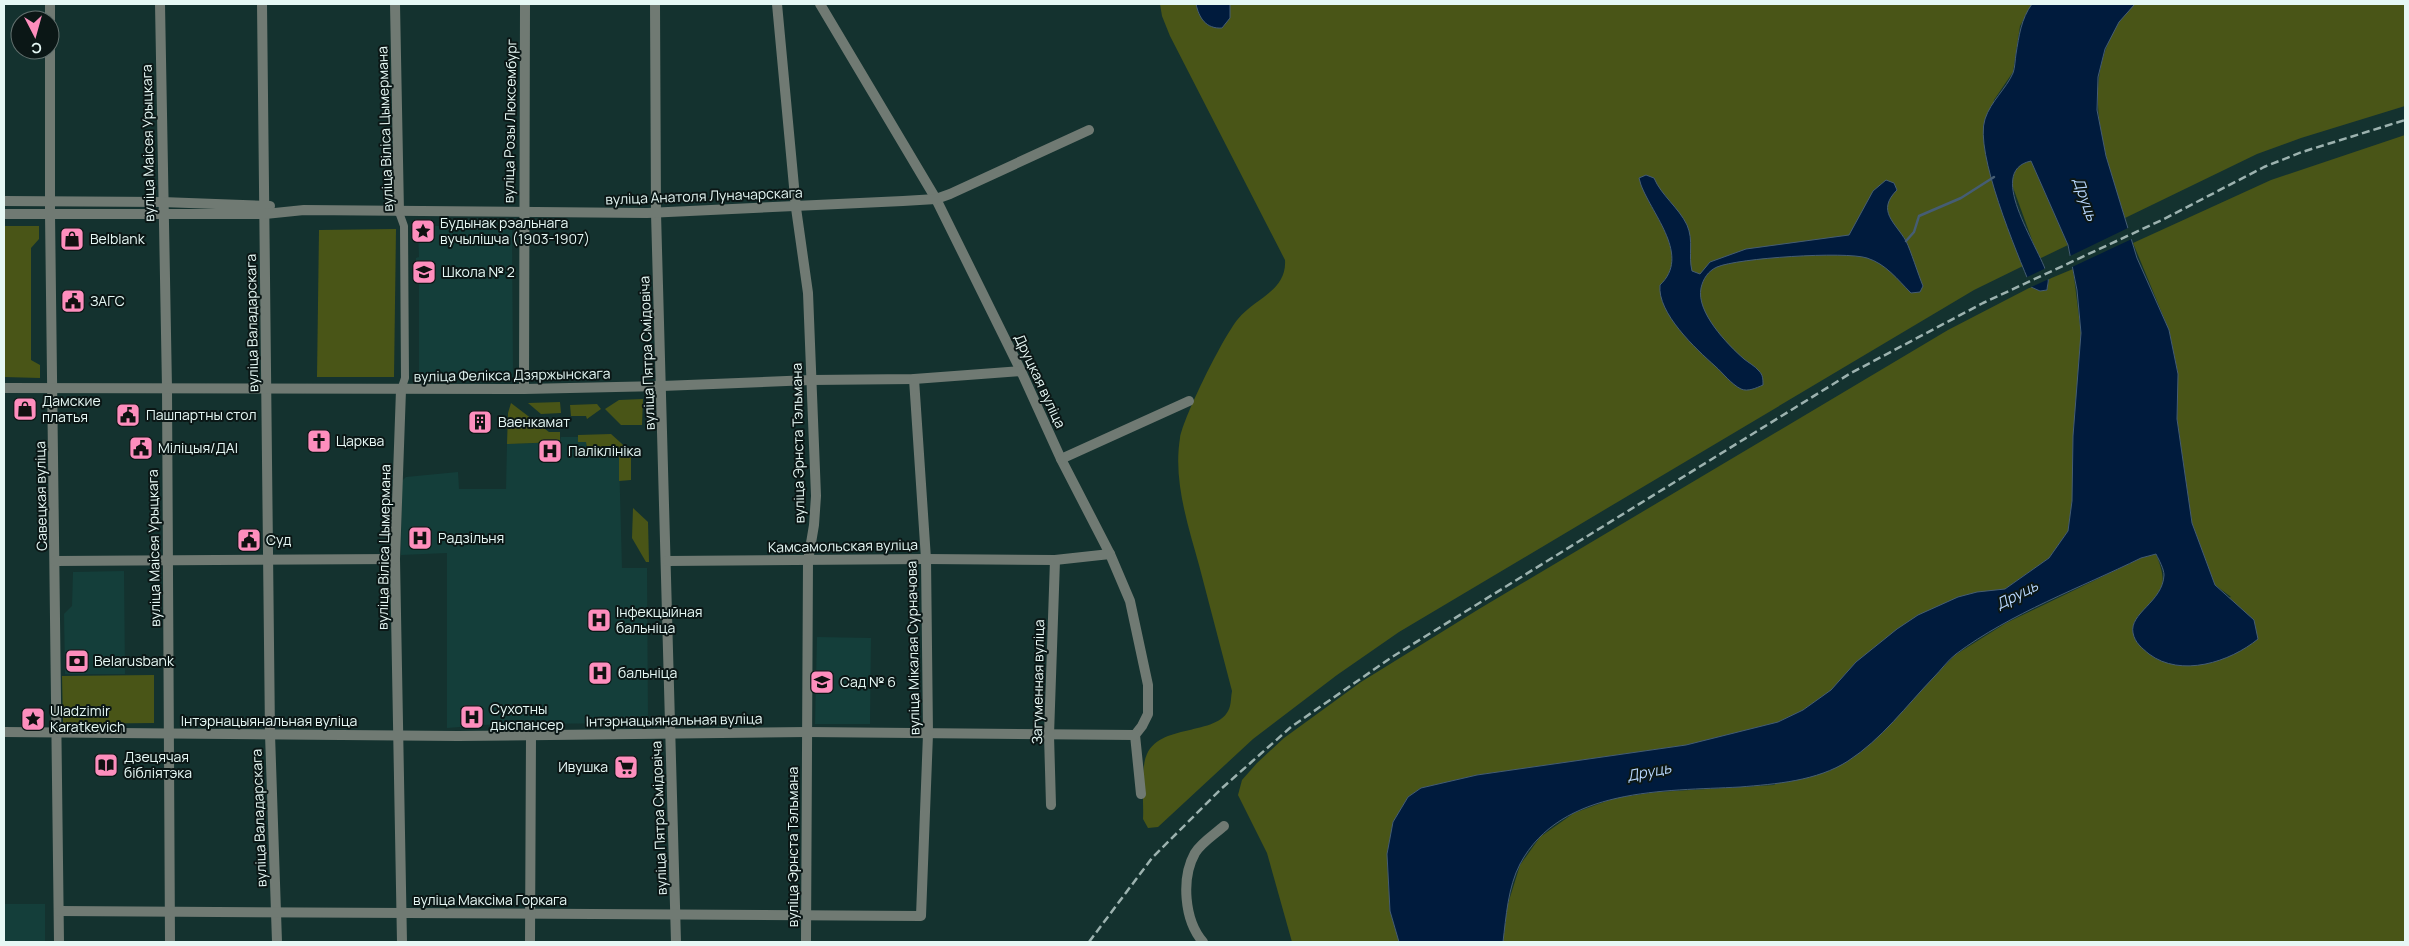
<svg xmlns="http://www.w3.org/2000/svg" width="2409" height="946" font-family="Manrope,sans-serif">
<rect width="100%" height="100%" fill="#14322f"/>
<g fill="#143e3a">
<path d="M418,226H512L513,378L419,377V282H416V258L419,257Z"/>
<path d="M561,437H578V442L586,441L587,448L613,447L619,456L622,568H647L648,723L497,724L447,728V553L401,555L402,481L406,477L458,472L459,489H506L507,444L560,442Z"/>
<path d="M124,571L125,674H65L64,614L72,606L73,572Z"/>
<path d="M817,637L871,638L870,724H815Z"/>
<rect x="4" y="904" width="41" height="38"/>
</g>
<g fill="#495517">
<path d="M1160,4H2032L2020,26L2013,72L1994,100L1985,144L1992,179L2023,266L1974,290L1399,632L1337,675L1253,739L1158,827L1148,828L1143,819C1144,803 1140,769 1147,754C1162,722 1222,737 1230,706C1231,702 1231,696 1232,691C1221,649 1210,607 1199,565C1188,525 1173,481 1180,438C1184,416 1223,337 1238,319C1255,298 1287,291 1285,260L1170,36L1162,16Z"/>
<path d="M2135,4H2405V106L2301,138L2257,154L2125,218C2106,158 2082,94 2112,35C2118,23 2125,12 2135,4Z"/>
<path d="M2405,135V942H1503L1507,907L1520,865L1540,837L1574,813L1615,798L1657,792L1774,785L1922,689L1955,655L2006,623L2141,558L2156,554C2170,588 2161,593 2137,617L2231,597L2215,585L2192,523L2177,419L2178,373L2169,330L2133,243L2271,180Z"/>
<path d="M2031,161L2068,245L2039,259L2011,182C2014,170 2018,164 2031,161Z"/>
<path d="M4,226H39V239L31,248V360L40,365V378L4,377Z"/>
<path d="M396,229L394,377H317L319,230Z"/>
<path d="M2073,269L2081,333L2073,436L2072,501L2068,531L2049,558L2005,589L1856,662L1832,690L1803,710L1778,722L1686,745L1477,775L1421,788L1408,797L1393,822L1387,854L1390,911L1399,942H1292L1267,853L1238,795L1242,780L1257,763L1284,738L1361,682L1479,609L1948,330L2031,287L2040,291L2047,290L2049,279Z"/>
<path d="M643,399L642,425H621L605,409L619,400Z"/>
<path d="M560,402L561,413L541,414L528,403Z"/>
<path d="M511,403L549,432H560V442L507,444L508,413Z"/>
<path d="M597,404L601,409L587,419L586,416H571L570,405Z"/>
<path d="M611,434L631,452V480L619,481V456H614L613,448H587L586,442H578V435Z"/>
<path d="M633,508L648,522L649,562H646L632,538Z"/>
<path d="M154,675V723L63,724L62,676Z"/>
</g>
<g fill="#001b3d" stroke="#455d74">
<path d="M1196,4H1230V18L1222,28C1206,29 1199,18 1196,4Z"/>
<path d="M2032,4H2135L2119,22L2105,49L2098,77L2097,110L2106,156L2137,258L2169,330L2178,374L2177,419L2192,523L2215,585L2254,620L2258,639C2230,662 2181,678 2149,654C2142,648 2135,643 2133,633C2129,613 2163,602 2164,575C2164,569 2159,560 2156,554L2141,558C2080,588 2011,613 1956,654C1948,660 1941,670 1934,677C1906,706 1882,739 1848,761C1817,781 1776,784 1740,787C1665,791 1561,787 1520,864C1508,887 1506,917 1503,942H1399L1390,911L1387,854L1393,822L1408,797L1421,788L1477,775L1686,745L1778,722L1803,710L1831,690L1856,662L1897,629L1918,615L1958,597L1977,592L2005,589L2049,558L2068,531L2072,501L2073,436L2081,333L2077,290L2068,245L2031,161C1983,171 2043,252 2048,278C2049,282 2047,286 2047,290L2040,291L2031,287C2017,253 1974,152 1985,119C1991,101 2006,89 2013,73C2015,68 2015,60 2016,54C2019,36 2021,19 2032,4Z"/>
<path d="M1646,175L1654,178C1661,195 1679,208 1687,225C1694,241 1688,255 1692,271L1700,274L1710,262L1746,249L1849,235L1873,191L1886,180L1894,183L1897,190C1876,211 1895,222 1906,241C1911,251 1918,274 1923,286L1920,292L1911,293C1897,279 1886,264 1867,258C1845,251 1738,258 1717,267C1708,271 1703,279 1701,288C1696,312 1727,344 1744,359C1749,363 1755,366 1759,371C1763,375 1763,379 1763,385C1756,388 1748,392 1741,389C1731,384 1723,373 1715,366C1696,349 1657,313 1660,285C1691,256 1653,216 1641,185L1639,178Z"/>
</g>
<g fill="#14322f">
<path d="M2130,227L2134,238L2070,268L2068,257Z"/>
<path d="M2046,268L2051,278L2029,288L2025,278Z"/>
</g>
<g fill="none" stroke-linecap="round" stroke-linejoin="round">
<path stroke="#455d74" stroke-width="2.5" d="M1906,241L1914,232L1919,216L1961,198L1994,177"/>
<path stroke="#707a73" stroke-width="8" d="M399,212L404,226L405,378L401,390"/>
<g stroke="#707a73" stroke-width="10">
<path d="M160,4L167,388L170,942"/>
<path d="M262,4L270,734L277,942"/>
<path d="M395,4L399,212"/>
<path d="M655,4L656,213L676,942"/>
<path d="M777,4L796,208L808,293L816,496L814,525L808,561L806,942"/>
<path d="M820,4L936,199L1021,371L1061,459L1110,554L1130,601L1148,685V714L1142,726L1135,735L1141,794"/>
<path d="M50,20V4"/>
<path d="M50,50V214L59,942"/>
<path d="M4,201L162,202L270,206"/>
<path d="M4,214H265L304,210L647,213L903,201L936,199L950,194L1089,130"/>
<path d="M4,388L524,389L662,386L811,380L914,379L1021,371"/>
<path d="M524,389L525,4"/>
<path d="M401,390L395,559L402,942"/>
<path d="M1061,459L1189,401"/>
<path d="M55,561L395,559"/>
<path d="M667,561L926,559L1055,560L1110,554"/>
<path d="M4,732L458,736L807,732L1135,735"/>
<path d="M1051,805L1049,735L1055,560"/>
<path d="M59,911L921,916L928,734L926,559L914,379"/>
<path d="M530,942L531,736"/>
<path d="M1203,942C1184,920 1181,878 1195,853C1201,843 1215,834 1224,826"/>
</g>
<path stroke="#9cb2af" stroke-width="2.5" stroke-dasharray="8 4" stroke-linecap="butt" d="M1089,942L1152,858L1221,789L1291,727L1392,657L1851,373L1983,303L2164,219L2264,167L2302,152L2405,120"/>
</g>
<defs>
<g id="sight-square" transform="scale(1.25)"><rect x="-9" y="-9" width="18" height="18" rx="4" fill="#fe8ebd" stroke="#0b1716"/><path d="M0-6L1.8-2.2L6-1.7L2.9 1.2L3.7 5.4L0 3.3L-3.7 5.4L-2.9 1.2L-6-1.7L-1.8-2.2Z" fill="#111"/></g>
<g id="shop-square" transform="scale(1.25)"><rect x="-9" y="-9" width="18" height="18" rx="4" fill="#fe8ebd" stroke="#0b1716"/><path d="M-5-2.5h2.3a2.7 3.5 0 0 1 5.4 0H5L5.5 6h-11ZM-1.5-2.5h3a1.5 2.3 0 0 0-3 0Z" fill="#111"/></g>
<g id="school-square" transform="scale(1.25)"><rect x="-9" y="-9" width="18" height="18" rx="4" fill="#fe8ebd" stroke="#0b1716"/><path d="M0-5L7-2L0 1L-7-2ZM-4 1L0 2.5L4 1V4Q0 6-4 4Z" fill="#111"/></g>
<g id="civic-square" transform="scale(1.25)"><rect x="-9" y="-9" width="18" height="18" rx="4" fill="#fe8ebd" stroke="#0b1716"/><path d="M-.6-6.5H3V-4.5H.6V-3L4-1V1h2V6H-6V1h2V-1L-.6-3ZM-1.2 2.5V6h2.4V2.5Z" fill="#111"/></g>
<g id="building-square" transform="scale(1.25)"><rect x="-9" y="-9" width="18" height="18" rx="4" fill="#fe8ebd" stroke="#0b1716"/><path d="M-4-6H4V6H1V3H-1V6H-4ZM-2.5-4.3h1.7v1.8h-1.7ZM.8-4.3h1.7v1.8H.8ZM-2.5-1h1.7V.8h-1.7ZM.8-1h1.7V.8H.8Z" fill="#111"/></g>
<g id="church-square" transform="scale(1.25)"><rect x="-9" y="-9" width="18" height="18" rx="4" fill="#fe8ebd" stroke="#0b1716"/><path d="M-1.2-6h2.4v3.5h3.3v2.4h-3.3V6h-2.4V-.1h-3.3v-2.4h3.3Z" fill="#111"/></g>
<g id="hospital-square" transform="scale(1.25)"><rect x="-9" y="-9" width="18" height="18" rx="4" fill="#fe8ebd" stroke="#0b1716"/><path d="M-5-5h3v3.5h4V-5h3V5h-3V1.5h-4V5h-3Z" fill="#111"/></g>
<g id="bank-square" transform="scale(1.25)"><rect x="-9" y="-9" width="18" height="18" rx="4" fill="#fe8ebd" stroke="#0b1716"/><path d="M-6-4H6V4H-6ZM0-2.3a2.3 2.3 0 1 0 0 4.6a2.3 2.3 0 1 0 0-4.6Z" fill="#111"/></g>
<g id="library-square" transform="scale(1.25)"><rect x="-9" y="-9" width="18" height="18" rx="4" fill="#fe8ebd" stroke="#0b1716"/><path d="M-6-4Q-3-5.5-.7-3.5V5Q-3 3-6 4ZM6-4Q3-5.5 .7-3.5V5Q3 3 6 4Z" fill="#111"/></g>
<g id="supermarket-square" transform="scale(1.25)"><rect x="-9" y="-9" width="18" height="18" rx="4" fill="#fe8ebd" stroke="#0b1716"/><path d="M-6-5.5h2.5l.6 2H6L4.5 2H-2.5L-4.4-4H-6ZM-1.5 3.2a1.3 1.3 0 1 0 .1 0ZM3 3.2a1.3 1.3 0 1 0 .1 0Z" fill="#111"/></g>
</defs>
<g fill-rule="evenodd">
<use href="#sight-square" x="423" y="231"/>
<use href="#shop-square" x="72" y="239"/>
<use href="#school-square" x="424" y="272"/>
<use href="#civic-square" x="73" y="301"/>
<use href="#shop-square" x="25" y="409"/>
<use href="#civic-square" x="128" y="415"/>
<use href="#building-square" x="480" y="422"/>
<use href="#church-square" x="319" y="441"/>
<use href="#civic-square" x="141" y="448"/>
<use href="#hospital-square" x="550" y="451"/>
<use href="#hospital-square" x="420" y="538"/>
<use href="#civic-square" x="249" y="540"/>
<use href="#hospital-square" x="599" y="620"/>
<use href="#bank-square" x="77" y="661"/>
<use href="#hospital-square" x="600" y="673"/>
<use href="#school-square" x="822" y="682"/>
<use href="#hospital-square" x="472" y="717"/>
<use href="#sight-square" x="33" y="719"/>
<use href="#library-square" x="106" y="765"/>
<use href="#supermarket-square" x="626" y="767"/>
</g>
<g text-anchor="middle" stroke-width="4" stroke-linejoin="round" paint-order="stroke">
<g font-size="14" fill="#e6f8f5" stroke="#0b1716">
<text transform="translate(510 121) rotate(-89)" y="5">вуліца Розы Люксембург</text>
<text transform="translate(385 129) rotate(-92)" y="5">вуліца Віліса Цымермана</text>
<text transform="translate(148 143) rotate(-91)" y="5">вуліца Маісея Урыцкага</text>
<text transform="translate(704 196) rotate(-2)" y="5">вуліца Анатоля Луначарскага</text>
<text transform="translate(252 323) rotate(-91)" y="5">вуліца Валадарскага</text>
<text transform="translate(647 353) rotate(-92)" y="5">вуліца Пятра Смідовіча</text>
<text transform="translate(512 375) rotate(-1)" y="5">вуліца Фелікса Дзяржынскага</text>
<text transform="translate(1040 381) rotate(65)" y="5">Друцкая вуліца</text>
<text transform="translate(798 443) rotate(-91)" y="5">вуліца Эрнста Тэльмана</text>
<text transform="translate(41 496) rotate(-91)" y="5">Савецкая вуліца</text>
<text transform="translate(843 546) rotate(-1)" y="5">Камсамольская вуліца</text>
<text transform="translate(384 547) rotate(-89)" y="5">вуліца Віліса Цымермана</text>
<text transform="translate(154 548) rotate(-91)" y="5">вуліца Маісея Урыцкага</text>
<text transform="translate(913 648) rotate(-91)" y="5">вуліца Мікалая Сурначова</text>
<text transform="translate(1038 682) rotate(-89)" y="5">Загуменная вуліца</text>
<text transform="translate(674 720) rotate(-1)" y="5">Інтэрнацыянальная вуліца</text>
<text x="269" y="726">Інтэрнацыянальная вуліца</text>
<text transform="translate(259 818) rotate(-92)" y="5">вуліца Валадарскага</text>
<text transform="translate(659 818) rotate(-92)" y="5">вуліца Пятра Смідовіча</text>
<text transform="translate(793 847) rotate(-90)" y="5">вуліца Эрнста Тэльмана</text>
<text x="490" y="905">вуліца Максіма Горкага</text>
</g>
<g font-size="14" fill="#e6f8f5" stroke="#0b1716" text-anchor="start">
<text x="440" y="228">Будынак рэальнага<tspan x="440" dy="16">вучылішча (1903-1907)</tspan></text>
<text x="90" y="244">Belblank</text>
<text x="442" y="277">Школа № 2</text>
<text x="90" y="306">ЗАГС</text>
<text x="42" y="406">Дамские<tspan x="42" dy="16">платья</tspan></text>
<text x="146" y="420">Пашпартны стол</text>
<text x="498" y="427">Ваенкамат</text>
<text x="336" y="446">Царква</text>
<text x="158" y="453">Міліцыя/ДАІ</text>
<text x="568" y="456">Паліклініка</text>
<text x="438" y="543">Радзільня</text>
<text x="266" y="545">Суд</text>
<text x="616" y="617">Інфекцыйная<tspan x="616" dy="16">бальніца</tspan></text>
<text x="94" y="666">Belarusbank</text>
<text x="618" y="678">бальніца</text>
<text x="840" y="687">Сад № 6</text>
<text x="490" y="714">Сухотны<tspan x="490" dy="16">дыспансер</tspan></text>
<text x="50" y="716">Uladzimir<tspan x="50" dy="16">Karatkevich</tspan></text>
<text x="124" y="762">Дзецячая<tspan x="124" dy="16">бібліятэка</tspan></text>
<text x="608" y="772" text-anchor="end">Ивушка</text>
</g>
<g font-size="15" font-style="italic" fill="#b9d8fe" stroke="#0b1716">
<text transform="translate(2085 199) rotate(71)" y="5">Друць</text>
<text transform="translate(2017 595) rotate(-27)" y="5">Друць</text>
<text transform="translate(1649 772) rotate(-11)" y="5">Друць</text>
</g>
</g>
<rect width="2409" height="946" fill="none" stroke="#e6f8f5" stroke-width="10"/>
<g transform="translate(35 35) rotate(174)"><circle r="24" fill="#0b1716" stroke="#63716f"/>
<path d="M0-4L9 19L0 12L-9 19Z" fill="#fe8ebd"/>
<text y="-8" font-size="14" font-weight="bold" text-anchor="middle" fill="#e6f8f5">С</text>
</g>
</svg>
